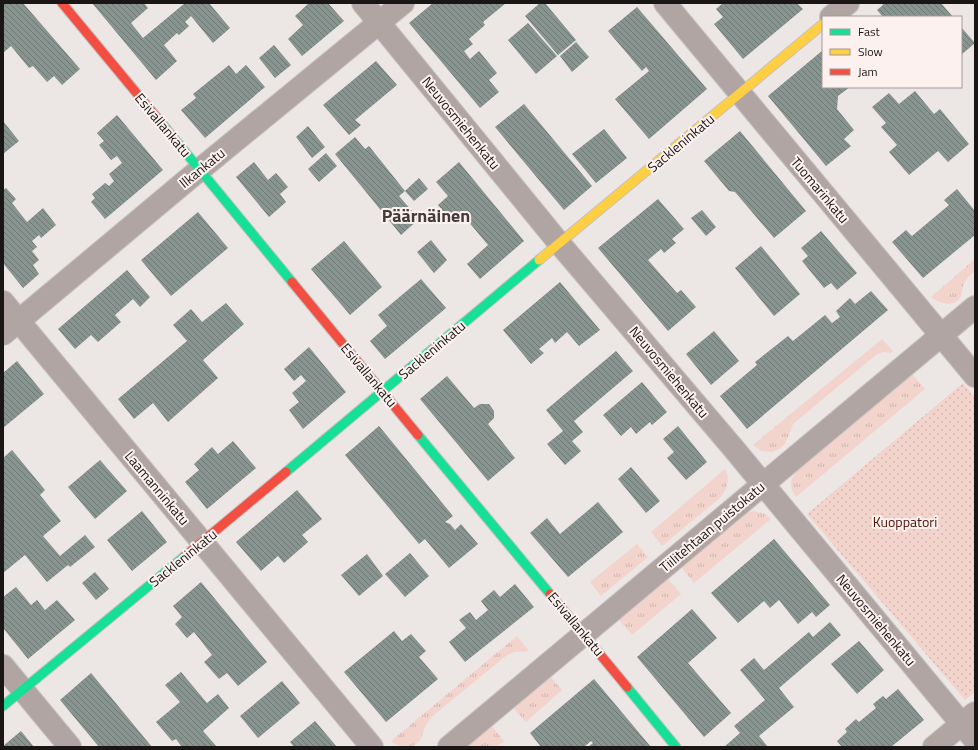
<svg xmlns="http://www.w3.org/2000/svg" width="978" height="750" font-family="'Titillium Web',sans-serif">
<defs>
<pattern id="grass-tufts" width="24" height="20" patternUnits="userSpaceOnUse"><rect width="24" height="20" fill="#f3d4cd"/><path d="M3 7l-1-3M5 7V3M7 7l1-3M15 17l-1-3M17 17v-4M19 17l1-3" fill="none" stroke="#d0b5af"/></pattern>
<pattern id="park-dots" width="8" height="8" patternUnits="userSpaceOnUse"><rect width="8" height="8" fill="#f3d4cd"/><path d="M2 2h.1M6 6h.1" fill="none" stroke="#d0b5af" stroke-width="1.8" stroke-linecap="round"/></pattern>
<pattern id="building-back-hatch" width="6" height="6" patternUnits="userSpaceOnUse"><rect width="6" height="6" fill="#879490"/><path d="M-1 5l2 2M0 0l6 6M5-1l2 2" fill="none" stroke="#6e7874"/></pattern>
</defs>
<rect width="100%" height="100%" fill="#ece6e5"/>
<g fill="url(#grass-tufts)">
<path d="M975,259V271C970,275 965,280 963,286C962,289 962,293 961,296C956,308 939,304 931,297Z"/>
<path d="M882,339L893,351L891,353L884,352L877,354L793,424L785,444L779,449L772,452L761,451L753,445Z"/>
<path d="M912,374L925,389L796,497C788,486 790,479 798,469Z"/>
<path d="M725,469C731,480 727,487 721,497L662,546L651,532Z"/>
<path d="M753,511L765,514L771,519L694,583L681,567L743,514Z"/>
<path d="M637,544L648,557L601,596L590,582Z"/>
<path d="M668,579L681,594L632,635L619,620Z"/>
<path d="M517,636L529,651L515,652L507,655L434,715C431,718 428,721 426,725C423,730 423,736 420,740C412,750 400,749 391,741Z"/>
<path d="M550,676L562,690L526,722L512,707Z"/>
<path d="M491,725L504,741L496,747H465Z"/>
</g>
<path fill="url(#park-dots)" d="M963,383L975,397V692L965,700L807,514Z"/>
<g fill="url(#building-back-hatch)">
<path d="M3,3H23L80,69L62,85L54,76L47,82L33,66L29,68L11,46L3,53Z"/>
<path d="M92,3H144L148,8L131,23L143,38L185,3H209L230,28L213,43L191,16L185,22L189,26L179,35L177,33L164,45L177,61L156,80Z"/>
<path d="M309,3H328L344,21L302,56L288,39L303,25L295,16Z"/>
<path d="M433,3H506L483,22L485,25L469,39L473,44L464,51L470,59L479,51L497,73L489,80L499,92L480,108L409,23Z"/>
<path d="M540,3H545L576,40L558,55L525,16Z"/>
<path d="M723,3H797L803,9L743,59L714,24L723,17L716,9Z"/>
<path d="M882,3H941L953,17H883L877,10L883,5Z"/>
<path d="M637,7L707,89L649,139L615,99L649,71L646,67L642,71L608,31Z"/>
<path d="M528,23L557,56L536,74L508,40Z"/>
<path d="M961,27L975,43L961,55Z"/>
<path d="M576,42L589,57L572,72L560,56Z"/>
<path d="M274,45L291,65L275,78L259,58Z"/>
<path d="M823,50V87H850L838,96L837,109L854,130L844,139L851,146L826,166L768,96Z"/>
<path d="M376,61L397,85L355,120L361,125L349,135L323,105Z"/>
<path d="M229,65L236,74L246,65L265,87L205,138L181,110L196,98L193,94Z"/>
<path d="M915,91L934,114L940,109L969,144L948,162L938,151L909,175L889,152L897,145L881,127L886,123L872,107L889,93L899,104Z"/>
<path d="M524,104L592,186L564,210L495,127Z"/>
<path d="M117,115L163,170L105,219L91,202L95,198L92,194L105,183L109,186L114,181L109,174L122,163L117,156L111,160L99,145L104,141L97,133Z"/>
<path d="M3,121L19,141L3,154Z"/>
<path d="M308,126L325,147L312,158L296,137Z"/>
<path d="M604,129L627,158L596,183L572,154Z"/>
<path d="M740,131L806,211L774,238L735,192L729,191L704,161Z"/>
<path d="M355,137L365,149L369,146L405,191L399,196L419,219L401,235L335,154Z"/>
<path d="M326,153L337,166L319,182L308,169Z"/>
<path d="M254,162L268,180L276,173L288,187L280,194L286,202L269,217L236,177Z"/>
<path d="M459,162L524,241L480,279L467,264L488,245L462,214L452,223L438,205L448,196L436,182Z"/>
<path d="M419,178L428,189L414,201L405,191Z"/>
<path d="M6,188L16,199L12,203L27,222L43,208L56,225L41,238L39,235L32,241L37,247L32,251L39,260L33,265L39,274L23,288L3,263V190Z"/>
<path d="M957,189L975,211V235L923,278L892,242L906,230L912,236L949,205L944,200Z"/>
<path d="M658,199L684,229L672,239L676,243L664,253L661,249L648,260L677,293L681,290L696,307L668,331L598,248Z"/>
<path d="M702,210L716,227L706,236L691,218Z"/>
<path d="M198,212L228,248L171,296L141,260Z"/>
<path d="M821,231L857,273L837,290L831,283L824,288L802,261L808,256L801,248Z"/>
<path d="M431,240L447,260L434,273L417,252Z"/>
<path d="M344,241L382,287L350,315L311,269Z"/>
<path d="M761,246L800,294L774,316L735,268Z"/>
<path d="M127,270L150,297L140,307L133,299L115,315L121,322L98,342L91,335L75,349L58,329Z"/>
<path d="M421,279L446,308L385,359L370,341L387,326L378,315Z"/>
<path d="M560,282L600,330L579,346L567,332L555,343L552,338L539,349L544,353L531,364L503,330Z"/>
<path d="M871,291L888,310L747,429L720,396L757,365L755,362L788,336L793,341L825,315L832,323L840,317L836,311L850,298L855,304Z"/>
<path d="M226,303L244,324L203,360L218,378L168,422L153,403L134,419L118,399L187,341L173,325L191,309L202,322Z"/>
<path d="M714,331L739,361L711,385L686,354Z"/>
<path d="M309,347L346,392L303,429L289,410L299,402L292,393L306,381L301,375L294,381L284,369Z"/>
<path d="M616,351L633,371L574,421L583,432L572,441L581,451L565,465L547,444L563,431L546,410Z"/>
<path d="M17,361L44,394L3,428V373Z"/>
<path d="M447,376L474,408L480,404H489L494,411V418L488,424L515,458L488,481L420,399Z"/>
<path d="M642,382L667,412L652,425L650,422L636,434L631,427L621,436L603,415Z"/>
<path d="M379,426L453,516L445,522L450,524L455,530L461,524L478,544L449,568L425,539L419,544L345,455Z"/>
<path d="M678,426L707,462L686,480L667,458L674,452L663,439Z"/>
<path d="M233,441L256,468L207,509L185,482L199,470L194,464L212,447L218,454Z"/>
<path d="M12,450L45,490L40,495L61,521L43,536L60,556L85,535L95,547L70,567L68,565L47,582L25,555L3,573V458Z"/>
<path d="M100,460L127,491L95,519L68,487Z"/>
<path d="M631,467L660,501L646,513L618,479Z"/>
<path d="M297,490L322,519L302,535L308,542L284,563L278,556L261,571L236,542Z"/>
<path d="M598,502L623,532L568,577L530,533L547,518L560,534Z"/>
<path d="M142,511L167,542L132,571L107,540Z"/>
<path d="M774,539L830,605L816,617L812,612L798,624L779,600L770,608L764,601L738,623L711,593Z"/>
<path d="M410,553L429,576L405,597L385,574Z"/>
<path d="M367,554L383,576L359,596L341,575Z"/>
<path d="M95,572L109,589L96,600L82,583Z"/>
<path d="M201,582L267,662L238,686L227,673L219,679L204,662L212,655L194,632L187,638L175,624L182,617L173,606Z"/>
<path d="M515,584L534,607L465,662L449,642L466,628L459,620L470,612L476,620L488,610L481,601L494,590L500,597Z"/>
<path d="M16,587L31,605L37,600L45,610L57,600L75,620L28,659L3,628V597Z"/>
<path d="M692,609L717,638L688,663L731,713L704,737L637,657Z"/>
<path d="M830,622L841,635L779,688L794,707L759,736L768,747H724L740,733L734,726L765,700L740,670L754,658L764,670L809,632L813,637Z"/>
<path d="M394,631L402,641L411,634L426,651L419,657L438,679L386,722L344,672Z"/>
<path d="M859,641L884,670L857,694L831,664Z"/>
<path d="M181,672L207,703L218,694L229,708L203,731L217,747H182L176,739L172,741L156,722L180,702L165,685Z"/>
<path d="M91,673L152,747H99L60,700Z"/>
<path d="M594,679L651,747H588L593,743L591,741L584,747H541L530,733Z"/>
<path d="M282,681L300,703L258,738L240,716Z"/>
<path d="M898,689L924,720L891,747H842L837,741L847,732L845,729L856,719L859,722L876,708L873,704L883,696L886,699Z"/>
<path d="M315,721L337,747H294L290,742Z"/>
<path d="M21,731L34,747H3V746Z"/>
</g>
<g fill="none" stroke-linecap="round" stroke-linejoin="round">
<g stroke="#c5c1c0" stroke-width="24">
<g id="street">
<path d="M363,3L559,243L734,449L975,740"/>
<path d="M665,3L975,376"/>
<path d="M831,17L848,3"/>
<path d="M3,302L372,747"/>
<path d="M3,334L186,181L403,3"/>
<path d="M3,666L70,747"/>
<path d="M449,747L975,307"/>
<path d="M934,747L975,713"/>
</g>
</g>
<g stroke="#c5c1c0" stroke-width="11">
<g id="fast">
<path d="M163,125L292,282"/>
<path d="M418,435L550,594"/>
<path d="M286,472L539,260"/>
<path d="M627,687L676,747"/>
<path d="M3,706L185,556"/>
</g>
</g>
<g stroke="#c5c1c0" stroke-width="11">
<path id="slow" d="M539,260L823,24"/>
</g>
<g stroke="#c5c1c0" stroke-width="11">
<g id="jam">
<path d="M62,3L163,125"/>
<path d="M292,282L418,435"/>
<path d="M185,556L286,472"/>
<path d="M550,594L627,687"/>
</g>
</g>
<use href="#street" stroke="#b1a5a3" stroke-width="22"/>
<use href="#fast" stroke="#16e098" stroke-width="9"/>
<use href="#slow" stroke="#ffcf43" stroke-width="9"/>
<use href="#jam" stroke="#f24e42" stroke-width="9"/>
</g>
<g text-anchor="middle" stroke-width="4" stroke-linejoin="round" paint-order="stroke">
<g font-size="14" fill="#191615" stroke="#fcf1ef">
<text transform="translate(461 123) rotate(51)" y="5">Neuvosmiehenkatu</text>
<text transform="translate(163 125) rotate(50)" y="5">Esivallankatu</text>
<text transform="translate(681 143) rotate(-40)" y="5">Sackleninkatu</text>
<text transform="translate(202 168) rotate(-39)" y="5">Ilkankatu</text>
<text transform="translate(820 190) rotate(50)" y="5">Tuomarinkatu</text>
<text transform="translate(432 350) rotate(-40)" y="5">Sackleninkatu</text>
<text transform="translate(669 372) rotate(50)" y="5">Neuvosmiehenkatu</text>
<text transform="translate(369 375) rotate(50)" y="5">Esivallankatu</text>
<text transform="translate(157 488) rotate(50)" y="5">Laamanninkatu</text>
<text transform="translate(712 527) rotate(-40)" y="5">Tiilitehtaan puistokatu</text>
<text transform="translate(183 558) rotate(-39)" y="5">Sackleninkatu</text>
<text transform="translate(876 620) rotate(50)" y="5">Neuvosmiehenkatu</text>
<text transform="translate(576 624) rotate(50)" y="5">Esivallankatu</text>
</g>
<g font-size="14" fill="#4f1206" stroke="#fcf1ef">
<text x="905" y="527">Kuoppatori</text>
</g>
<g font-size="18" font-weight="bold" fill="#433b39" stroke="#fcf1ef">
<text x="426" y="222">Päärnäinen</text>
</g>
</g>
<rect width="978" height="750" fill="none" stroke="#191615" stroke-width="8"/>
<rect x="822" y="16" width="140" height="72" fill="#fcf1ef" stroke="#a19998"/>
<rect x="830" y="29" width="20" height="6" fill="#16e098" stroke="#a19998"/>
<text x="858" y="36" font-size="12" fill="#191615">Fast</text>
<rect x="830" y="49" width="20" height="6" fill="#ffcf43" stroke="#a19998"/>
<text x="858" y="56" font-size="12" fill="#191615">Slow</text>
<rect x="830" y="69" width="20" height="6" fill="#f24e42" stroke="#a19998"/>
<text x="858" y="76" font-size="12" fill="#191615">Jam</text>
</svg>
